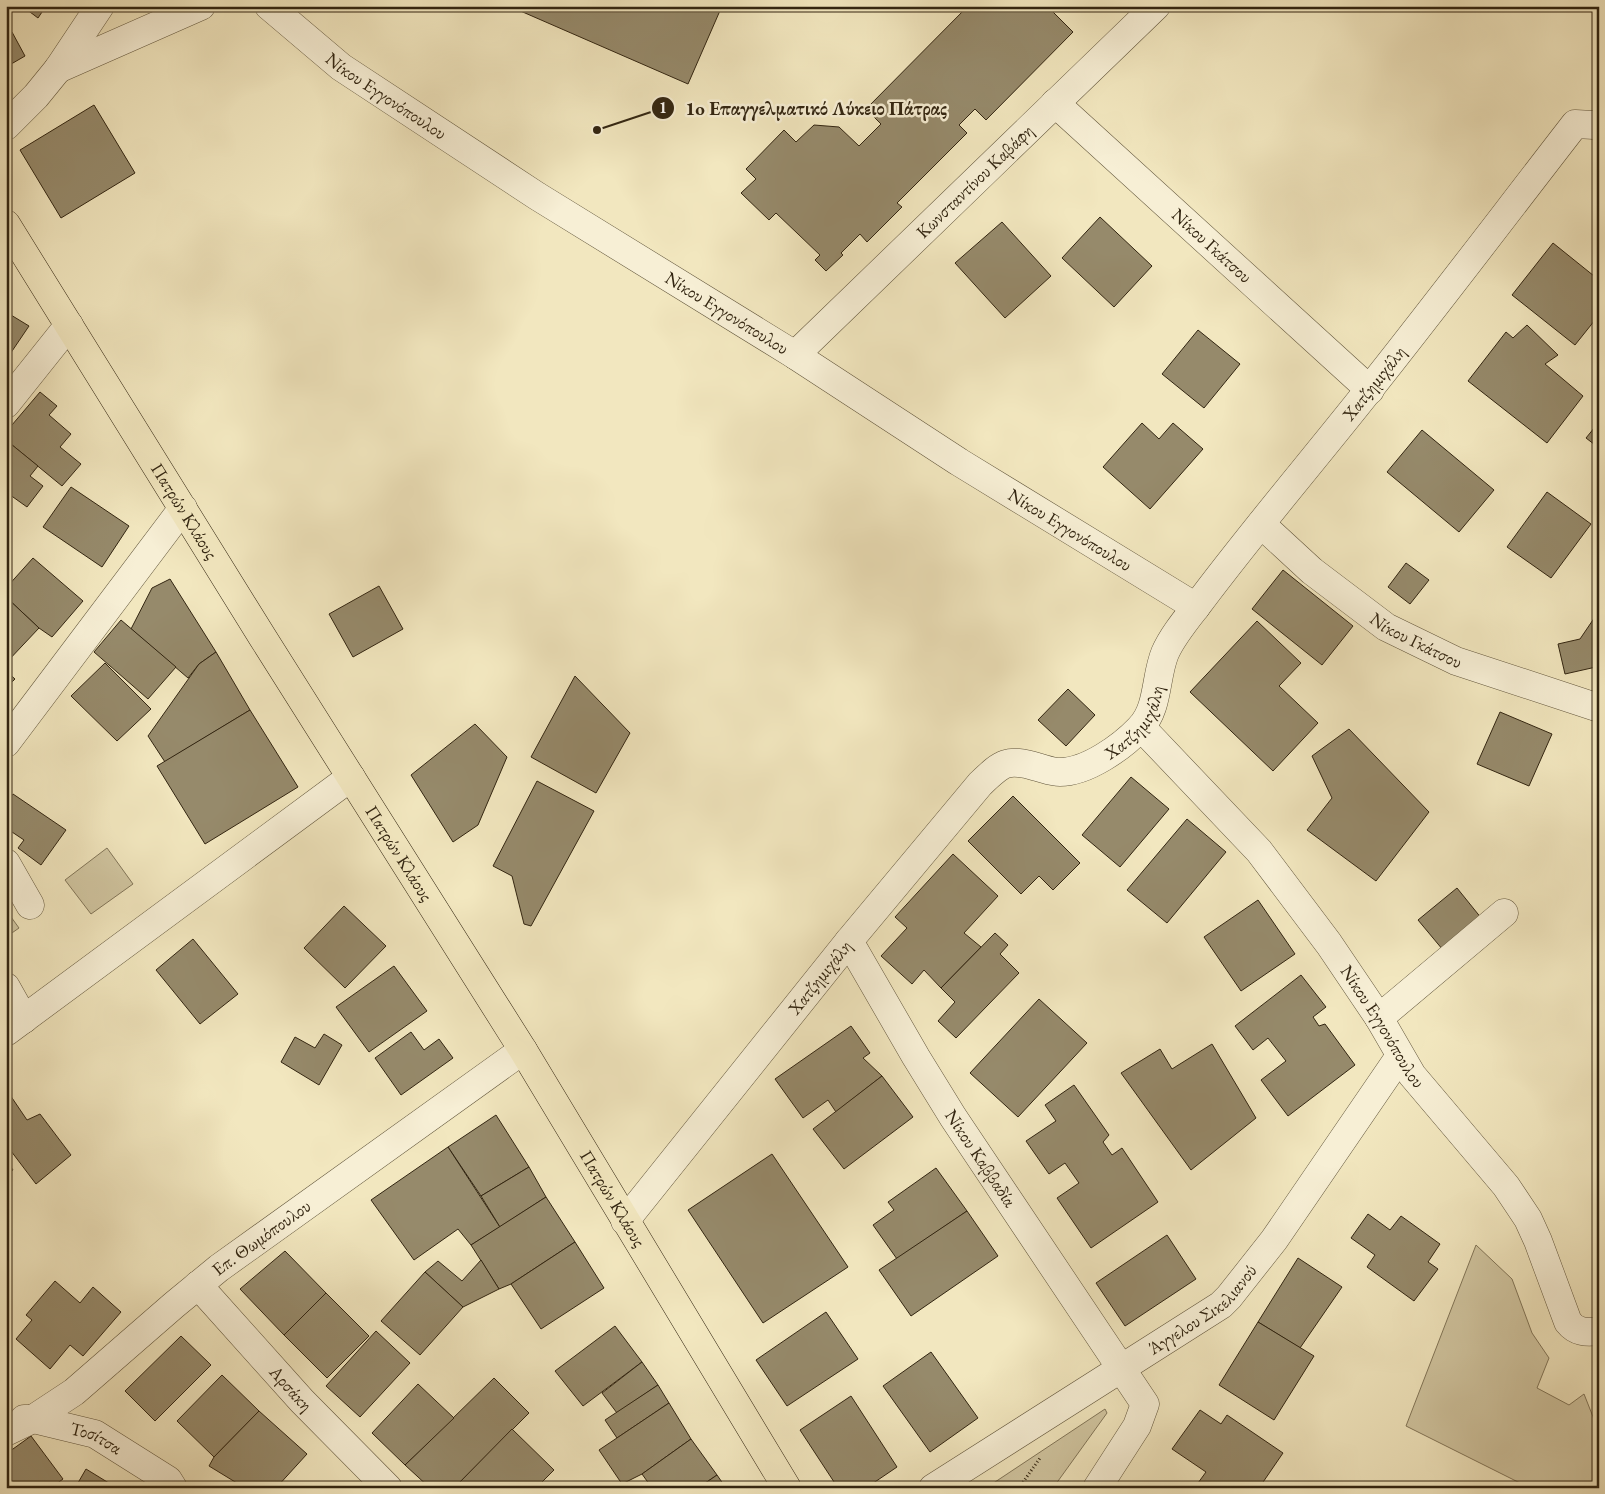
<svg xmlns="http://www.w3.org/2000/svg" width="1605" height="1494" font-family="'EB Garamond',serif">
<rect width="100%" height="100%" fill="#f2e7bf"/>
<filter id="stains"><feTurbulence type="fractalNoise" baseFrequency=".004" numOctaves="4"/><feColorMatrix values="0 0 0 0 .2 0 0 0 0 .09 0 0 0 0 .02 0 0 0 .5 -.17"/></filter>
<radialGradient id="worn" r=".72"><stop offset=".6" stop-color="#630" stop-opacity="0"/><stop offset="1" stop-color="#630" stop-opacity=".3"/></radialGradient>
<g fill="#d1c6a1" stroke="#827659">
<path d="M107,848L133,884L91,914L65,880Z"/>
<path d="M6,910L19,928L9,935L6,933Z"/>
<path d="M1476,1245L1512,1279L1532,1333L1549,1358L1537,1388L1569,1405L1584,1394L1599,1432V1487L1597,1488H1530L1406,1426Z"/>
<path d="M1105,1409L1107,1413L1053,1488H986Z"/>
</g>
<g fill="#968a6b" stroke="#322511">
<path d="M22,6H46L38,18Z"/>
<path d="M509,6H722L688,84Z"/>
<path d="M968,6H1047L1073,32L986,120L975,109L959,125L967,133L897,203L902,207L867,242L860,234L841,253L843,255L826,271L815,260L820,255L776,213L769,220L741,193L756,179L746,169L784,130L796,142L814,125L839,127L859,146L881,124L866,109Z"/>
<path d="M12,32L25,56L6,67V35Z"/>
<path d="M94,105L135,173L61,218L20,150Z"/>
<path d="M1100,217L1152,266L1114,307L1062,258Z"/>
<path d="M1002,222L1051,276L1005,318L955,263Z"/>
<path d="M1553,243L1599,280V315L1575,345L1512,295Z"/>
<path d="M6,312L29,326L6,360Z"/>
<path d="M1527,325L1558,355L1545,364L1583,396L1547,443L1468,381L1506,332L1513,338Z"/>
<path d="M1198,330L1240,364L1204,408L1162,374Z"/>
<path d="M40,392L57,406L49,415L71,434L60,447L81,464L62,486L6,440V432Z"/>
<path d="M1599,422V448L1586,438Z"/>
<path d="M1142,423L1159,439L1173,423L1203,449L1150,509L1103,467Z"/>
<path d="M1422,430L1494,490L1459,532L1387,472Z"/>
<path d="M6,440L38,466L30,476L43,486L27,507L6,492Z"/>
<path d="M71,487L129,526L102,567L43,527Z"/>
<path d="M1547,492L1591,524L1551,578L1507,547Z"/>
<path d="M33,558L83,601L52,637L39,628L6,597V588Z"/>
<path d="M1406,563L1429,580L1410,604L1388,587Z"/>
<path d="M1283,570L1353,626L1322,665L1252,609Z"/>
<path d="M170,579L216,652L199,664L188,678L131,629L152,588Z"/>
<path d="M379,586L403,629L353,657L329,614Z"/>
<path d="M6,597L39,628L6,663Z"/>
<path d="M1599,611V669L1596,667L1565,674L1558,644L1580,639Z"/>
<path d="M121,620L176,667L148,699L94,652Z"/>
<path d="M1257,621L1301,663L1279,686L1318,723L1273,771L1190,692Z"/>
<path d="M216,652L250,710L165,762L148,736L199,664Z"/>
<path d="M105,663L151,709L117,741L71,696Z"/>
<path d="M6,671L15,679L6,688Z"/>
<path d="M575,676L630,733L596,793L531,757Z"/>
<path d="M1068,689L1095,715L1066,746L1038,720Z"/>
<path d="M250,710L298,787L205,844L157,766Z"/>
<path d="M1500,712L1552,734L1529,786L1477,764Z"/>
<path d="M475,724L507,757L478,825L453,842L411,775Z"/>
<path d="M1349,729L1429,812L1376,881L1307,830L1332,798L1312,756Z"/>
<path d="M1131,777L1169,809L1120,867L1082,835Z"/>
<path d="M537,781L594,811L531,926L524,924L512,876L493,866Z"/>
<path d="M13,794L66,830L41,865L18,848L24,840L6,828V804Z"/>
<path d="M1013,796L1080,863L1053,890L1039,876L1021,894L968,841Z"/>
<path d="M1187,819L1226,852L1167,923L1127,890Z"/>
<path d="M953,854L998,896L964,933L981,947L941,988L924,970L912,984L881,956L907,928L895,917Z"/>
<path d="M1457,888L1482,919L1443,950L1418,920Z"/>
<path d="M1258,900L1295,954L1241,991L1204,937Z"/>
<path d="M344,906L386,946L345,988L304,948Z"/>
<path d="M995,933L1008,945L1000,954L1019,973L956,1038L938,1021L955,1002L941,988Z"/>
<path d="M193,939L238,994L200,1024L156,970Z"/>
<path d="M394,966L427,1011L369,1052L336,1007Z"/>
<path d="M1301,975L1326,1007L1313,1017L1319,1026L1325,1024L1355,1065L1288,1116L1261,1080L1286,1061L1268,1038L1253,1050L1235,1026Z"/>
<path d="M1039,999L1087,1043L1018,1117L970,1073Z"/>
<path d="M851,1026L870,1053L863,1058L882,1076L836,1112L828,1100L803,1118L775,1079Z"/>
<path d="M411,1032L424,1050L439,1039L453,1058L401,1095L375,1058Z"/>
<path d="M324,1034L342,1045L319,1085L281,1062L295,1037L315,1048Z"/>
<path d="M1212,1044L1256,1118L1191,1170L1121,1073L1160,1049L1172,1069Z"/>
<path d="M882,1076L913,1117L844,1169L813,1129Z"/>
<path d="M1074,1085L1109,1135L1103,1142L1112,1155L1122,1148L1158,1202L1091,1248L1057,1198L1079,1183L1065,1163L1049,1174L1026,1141L1056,1121L1045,1105Z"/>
<path d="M6,1089L27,1120L40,1114L71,1155L36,1184L11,1151L6,1155Z"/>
<path d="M496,1115L529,1167L481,1196L448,1147Z"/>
<path d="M448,1147L500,1227L471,1245L458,1229L414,1260L371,1200Z"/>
<path d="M772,1154L848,1267L763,1323L688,1210Z"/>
<path d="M6,1160L13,1170L6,1176Z"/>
<path d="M529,1167L546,1197L500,1227L481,1196Z"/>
<path d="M936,1168L967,1211L897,1259L873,1225L894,1210L888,1202Z"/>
<path d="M546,1197L575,1242L511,1284L499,1289L471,1245Z"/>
<path d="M967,1211L998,1256L911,1316L879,1270Z"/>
<path d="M1368,1214L1390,1230L1401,1216L1440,1244L1428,1262L1438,1269L1414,1301L1367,1267L1375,1255L1351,1238Z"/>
<path d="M1167,1235L1196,1279L1125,1326L1096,1283Z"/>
<path d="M575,1242L604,1288L541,1329L511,1284Z"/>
<path d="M285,1251L326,1293L284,1335L240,1289Z"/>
<path d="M1298,1258L1342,1287L1300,1348L1258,1322Z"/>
<path d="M481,1260L499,1289L463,1307L425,1272L438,1261L462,1281Z"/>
<path d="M425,1272L463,1307L420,1355L381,1321Z"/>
<path d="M55,1281L80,1303L93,1287L121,1312L83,1356L70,1345L50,1369L16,1339L32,1320L26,1315Z"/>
<path d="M326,1293L369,1336L327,1378L284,1335Z"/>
<path d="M826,1312L858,1359L787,1406L756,1360Z"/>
<path d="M1258,1322L1314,1356L1274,1420L1219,1385Z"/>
<path d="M615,1326L642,1362L583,1406L555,1371Z"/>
<path d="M376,1331L410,1363L360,1417L326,1386Z"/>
<path d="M181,1336L211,1365L155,1421L125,1391Z"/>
<path d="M931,1352L978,1418L930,1452L883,1386Z"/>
<path d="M642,1362L658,1385L617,1413L602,1393Z"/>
<path d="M222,1375L259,1411L214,1457L177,1421Z"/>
<path d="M494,1378L529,1413L454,1488H430L405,1465Z"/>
<path d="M418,1384L454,1418L405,1465L372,1433Z"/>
<path d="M658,1385L669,1403L617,1438L605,1420Z"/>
<path d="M851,1396L897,1467L866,1488H838L800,1430Z"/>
<path d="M669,1403L691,1439L642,1474L622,1484L599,1450Z"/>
<path d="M1200,1410L1221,1424L1227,1415L1283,1453L1259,1488H1204L1198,1483L1206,1472L1172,1449Z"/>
<path d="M259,1411L307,1454L276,1488H245L209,1466L214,1457Z"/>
<path d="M512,1429L554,1470L538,1486L537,1488H454Z"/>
<path d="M31,1436L63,1479L51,1488H6V1454Z"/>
<path d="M691,1439L717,1475L698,1488H652L642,1474Z"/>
<path d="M86,1469L117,1488H75Z"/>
<path d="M717,1475L726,1488H698Z"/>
</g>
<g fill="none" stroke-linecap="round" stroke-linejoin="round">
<g stroke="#62563c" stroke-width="29">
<g id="minor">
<path id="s1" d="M269,6L341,67L537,196L795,355L959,462L1196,607"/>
<path d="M58,69L201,6"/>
<path id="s2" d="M1055,103L1370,390"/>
<path d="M6,126L36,96L58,69L100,6"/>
<path id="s3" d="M795,355L1156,6"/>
<path d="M6,404L69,325"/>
<path id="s4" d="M1261,524L1312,571L1386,627L1456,661L1599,708"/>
<path id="s5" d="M1141,727L1259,851L1329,944L1379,1018L1412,1075L1506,1186L1528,1219L1538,1241L1568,1322C1576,1332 1586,1333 1599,1331"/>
<path d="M6,743L183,508"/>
<path d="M6,863L30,905"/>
<path id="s6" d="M849,941L916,1057L953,1117L1145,1404L1137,1426L1097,1488"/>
<path d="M6,987L24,1019"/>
<path d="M1379,1018L1504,913"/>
<path d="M6,1032L351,777"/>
<path id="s7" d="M625,1221L849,941L980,784C1002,763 1006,758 1037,767C1045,769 1052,772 1060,772C1087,772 1122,747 1140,728C1159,708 1155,677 1165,653C1172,637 1185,621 1196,607C1251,533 1311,463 1368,391C1438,303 1506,213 1575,124L1594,125L1599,127"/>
<path id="s8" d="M198,1285L302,1401L388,1488"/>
<path id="s9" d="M24,1419H33L95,1434L168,1480L173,1488"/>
<path id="s10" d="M6,1432L33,1419L74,1392L174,1305L219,1268L523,1050"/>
<path id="s11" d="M933,1488L1221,1305L1229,1297L1274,1240L1400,1056"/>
</g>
</g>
<g stroke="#322511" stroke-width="29">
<g id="major">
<path id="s12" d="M6,224L263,638L523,1050L787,1488"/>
</g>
</g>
<path stroke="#322511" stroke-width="3" stroke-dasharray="1 2.5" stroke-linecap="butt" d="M1019,1488L1040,1458"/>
<use href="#minor" stroke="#f7efd5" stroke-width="28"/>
<use href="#major" stroke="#f2e7bf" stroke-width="28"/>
</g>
<g text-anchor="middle" stroke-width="5" stroke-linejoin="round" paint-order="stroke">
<g font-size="18" fill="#322511" stroke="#f7efd5">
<text dy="6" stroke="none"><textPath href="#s1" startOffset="148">Νίκου Εγγονόπουλου</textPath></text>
<text dy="6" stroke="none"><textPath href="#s3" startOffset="250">Κωνσταντίνου Καβάφη</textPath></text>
<text dy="6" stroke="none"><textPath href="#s2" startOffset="212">Νίκου Γκάτσου</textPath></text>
<text dy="6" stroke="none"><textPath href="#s1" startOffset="552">Νίκου Εγγονόπουλου</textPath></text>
<text dy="6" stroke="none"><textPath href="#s7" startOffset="1166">Χατζημιχάλη</textPath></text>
<text dy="6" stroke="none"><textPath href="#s12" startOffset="338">Πατρών Κλάους</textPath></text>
<text dy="6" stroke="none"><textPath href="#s1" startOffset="958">Νίκου Εγγονόπουλου</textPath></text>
<text dy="6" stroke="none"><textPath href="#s4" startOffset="195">Νίκου Γκάτσου</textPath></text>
<text dy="6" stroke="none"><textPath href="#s7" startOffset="746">Χατζημιχάλη</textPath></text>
<text dy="6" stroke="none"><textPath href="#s12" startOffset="742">Πατρών Κλάους</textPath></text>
<text dy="6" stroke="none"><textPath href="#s7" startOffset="312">Χατζημιχάλη</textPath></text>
<text dy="6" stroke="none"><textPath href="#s5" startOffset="386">Νίκου Εγγονόπουλου</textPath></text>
<text dy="6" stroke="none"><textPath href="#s6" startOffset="254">Νίκου Καββαδία</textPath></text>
<text dy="6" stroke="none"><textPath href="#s12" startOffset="1148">Πατρών Κλάους</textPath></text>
<text dy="6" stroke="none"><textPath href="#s10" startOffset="322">Επ. Θωμόπουλου</textPath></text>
<text dy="6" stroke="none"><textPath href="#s11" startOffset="324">Άγγελου Σικελιανού</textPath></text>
<text dy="6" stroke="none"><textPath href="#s8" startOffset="139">Αρσάκη</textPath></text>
<text dy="6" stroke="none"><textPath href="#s9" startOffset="75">Τοσίτσα</textPath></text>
</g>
</g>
<path fill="none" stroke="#322511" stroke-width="2" d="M597 130L663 108"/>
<g fill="#322511" stroke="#f7efd5" stroke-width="2">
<circle cx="597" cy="130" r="5"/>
<circle cx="663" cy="108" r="12"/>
</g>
<g font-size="15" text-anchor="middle" font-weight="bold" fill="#fff">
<text x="663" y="113">1</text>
</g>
<g font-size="19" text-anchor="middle" font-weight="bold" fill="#322511" stroke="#f7efd5" stroke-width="5" stroke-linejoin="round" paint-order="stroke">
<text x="816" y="115">1o Επαγγελματικό Λύκειο Πάτρας</text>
</g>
<rect width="1605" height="1494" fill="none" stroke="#f2e7bf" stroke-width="25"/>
<rect x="8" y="8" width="1590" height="1479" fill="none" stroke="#322511" stroke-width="2.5"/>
<rect x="12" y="12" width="1580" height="1469" fill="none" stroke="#322511"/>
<rect width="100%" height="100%" filter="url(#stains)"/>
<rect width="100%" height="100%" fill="url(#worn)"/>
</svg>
